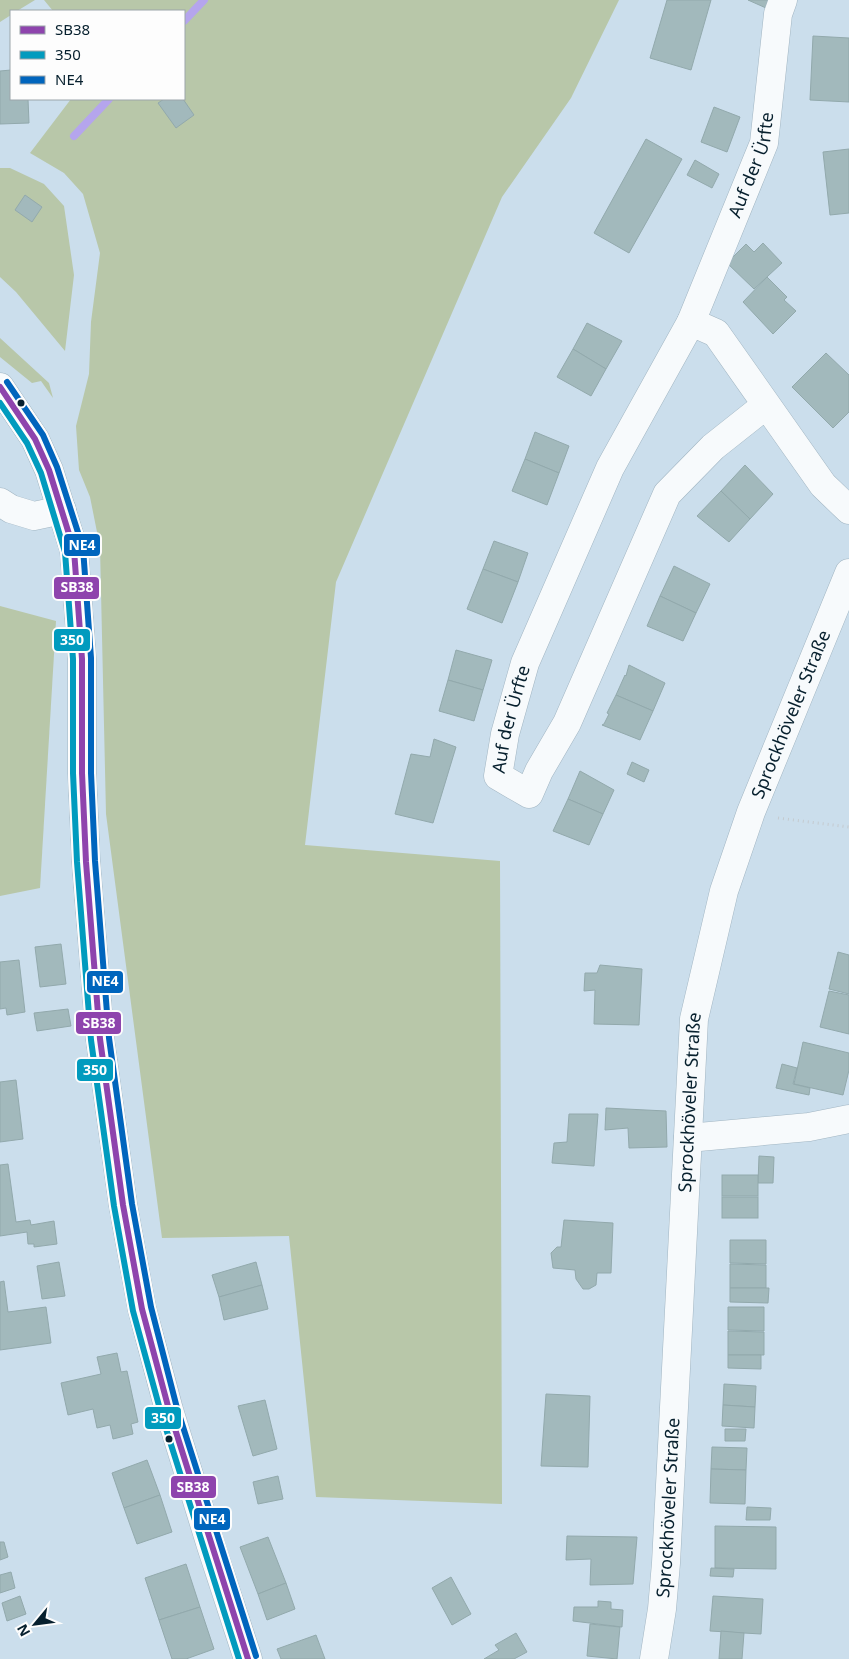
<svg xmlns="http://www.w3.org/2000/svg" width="849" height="1659" font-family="'Noto Sans',sans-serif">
<rect width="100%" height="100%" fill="#cbdeec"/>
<g fill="#b8c7a9">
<path d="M0,0H35L17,11H11V15L0,22Z"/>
<path d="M44,0H619L571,98L502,197L336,582L305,845L500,861L502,1504L316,1497L289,1236L162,1238L106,814L100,547L90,497L79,470L76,426L89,374L91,322L100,253L83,194L64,173L30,153L71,99H184V11H53Z"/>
<path d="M0,168H10L44,184L64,206L74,275L65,351L16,292L0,277Z"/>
<path d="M0,338L49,383L53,398L41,381L32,383L0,357Z"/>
<path d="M0,606L56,621L40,888L0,896Z"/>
</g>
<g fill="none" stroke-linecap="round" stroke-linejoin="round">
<g stroke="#b5a5ed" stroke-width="8">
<path d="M184,21L204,0"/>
<path d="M74,136L109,99"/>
</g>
</g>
<g fill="#a2b9bc" stroke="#92a9ac">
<path d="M667,0H711L691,70L650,58Z"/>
<path d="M748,0H770L766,8Z"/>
<path d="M813,36L849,38V102L810,100Z"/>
<path d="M11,70V99H28L29,123L0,124V71Z"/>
<path d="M164,99H183L194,115L176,128L158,103Z"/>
<path d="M714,107L740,117L727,152L701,142Z"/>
<path d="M646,139L682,159L629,253L594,233Z"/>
<path d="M849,149V213L830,215L823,152Z"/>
<path d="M695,160L719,174L712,188L687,175Z"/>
<path d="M25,195L42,207L32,222L15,210Z"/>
<path d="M763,243L782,263L754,289L727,263L746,244L754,252Z"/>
<path d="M767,277L787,297L784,300L796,311L773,334L743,302Z"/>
<path d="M587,323L622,341L606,369L573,349Z"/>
<path d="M573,349L606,369L591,396L557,377Z"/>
<path d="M826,353L849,375V412L833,428L792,387Z"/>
<path d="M535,432L569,446L559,473L525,459Z"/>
<path d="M525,459L559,473L547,505L512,491Z"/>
<path d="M745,465L773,494L750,519L721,491Z"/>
<path d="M721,491L750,519L729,542L697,516Z"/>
<path d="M494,541L528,553L518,582L483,569Z"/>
<path d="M674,566L710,584L696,613L660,596Z"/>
<path d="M483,569L518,582L502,623L467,609Z"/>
<path d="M660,596L696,613L683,641L647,626Z"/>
<path d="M456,650L492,660L483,690L448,680Z"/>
<path d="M629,665L665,683L653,711L616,695L625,675L626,676Z"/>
<path d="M448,680L483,690L474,721L439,711Z"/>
<path d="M616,695L653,711L640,740L602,725L604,724L609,714L607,713Z"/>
<path d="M434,739L456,747L433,823L395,814L411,754L430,757Z"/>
<path d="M632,762L649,770L644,782L627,774Z"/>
<path d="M580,771L614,790L603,814L568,799Z"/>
<path d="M568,799L603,814L589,845L553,831Z"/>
<path d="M61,944L66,984L40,987L35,947Z"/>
<path d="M838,952L849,955V994L829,989Z"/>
<path d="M19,960L25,1012L7,1015L6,1008L0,1009V962Z"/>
<path d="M600,965L642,969L639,1025L594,1024L595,990L584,991L585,973H597Z"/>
<path d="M829,991L849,995V1034L820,1027Z"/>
<path d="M68,1009L71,1026L37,1031L34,1013Z"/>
<path d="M803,1042L849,1053V1070L843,1095L794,1084Z"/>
<path d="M782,1064L797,1068L793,1084L810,1088L809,1095L776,1088Z"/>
<path d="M16,1080L23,1139L0,1142V1082Z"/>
<path d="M606,1108L666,1111L667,1147L629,1148L628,1128L605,1130Z"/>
<path d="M569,1114H598L594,1166L552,1163L554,1143L567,1142Z"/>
<path d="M759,1156L774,1157L773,1183H758Z"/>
<path d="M8,1164L16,1222L30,1220L31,1225L54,1221L57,1244L34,1247V1244H28L27,1232L0,1236V1165Z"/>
<rect x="722" y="1175" width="36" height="21"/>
<rect x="722" y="1197" width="36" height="21"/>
<path d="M564,1220L613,1223L611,1273H597L596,1285L589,1289H583L576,1279L575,1270L553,1268L551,1253L557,1247H561Z"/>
<path d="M730,1240H766V1264L730,1263Z"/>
<path d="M59,1262L65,1296L42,1299L37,1266Z"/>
<path d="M256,1262L262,1285L219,1297L212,1275Z"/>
<path d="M730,1264L766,1265V1288H730Z"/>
<path d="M4,1281L8,1312L46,1307L51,1343L0,1350V1282Z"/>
<path d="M262,1285L268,1309L224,1320L219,1297Z"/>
<path d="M730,1288H769L768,1303L730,1302Z"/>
<path d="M728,1307H764V1331L728,1330Z"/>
<path d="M728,1331L764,1332V1355H728Z"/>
<path d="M117,1353L121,1372L127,1371L138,1422L131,1424L133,1434L113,1439L110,1425L97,1428L93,1409L68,1415L61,1383L101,1374L97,1357Z"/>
<path d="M728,1355H761V1369L728,1368Z"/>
<path d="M724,1384L756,1386L755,1407L723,1405Z"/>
<path d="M546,1394L590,1396L588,1467L541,1466Z"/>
<path d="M265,1400L277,1449L253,1456L238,1406Z"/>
<path d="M723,1405L755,1407L754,1428L722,1426Z"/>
<path d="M725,1429H746L745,1441H725Z"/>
<path d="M712,1447L747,1448L746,1470L711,1469Z"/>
<path d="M147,1460L160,1495L124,1508L112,1473Z"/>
<path d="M711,1469L746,1470L745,1504L710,1503Z"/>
<path d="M278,1476L283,1499L258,1504L253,1482Z"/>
<path d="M160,1495L172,1532L137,1544L124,1508Z"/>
<path d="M747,1507L771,1508L770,1520H746Z"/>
<path d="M715,1526L776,1527V1569L715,1568Z"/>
<path d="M567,1536L637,1537L633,1584L590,1585L591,1559L566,1560Z"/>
<path d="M268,1537L286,1583L258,1594L240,1547Z"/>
<path d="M0,1542H4L8,1557L0,1560Z"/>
<path d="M186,1564L200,1607L159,1620L145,1578Z"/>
<path d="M711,1568L734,1569L733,1577L710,1576Z"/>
<path d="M11,1572L15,1588L0,1593V1575Z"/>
<path d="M451,1577L471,1614L452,1625L432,1588Z"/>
<path d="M286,1583L295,1609L267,1620L258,1594Z"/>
<path d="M20,1596L26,1614L7,1621L2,1603Z"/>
<path d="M713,1596L763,1599L761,1634L710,1631Z"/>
<path d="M598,1601L611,1602V1609L623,1610L622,1627L573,1621L574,1607H598Z"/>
<path d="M200,1607L214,1649L186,1659H172L159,1620Z"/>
<path d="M590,1624L620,1627L617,1659L587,1656Z"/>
<path d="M721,1631L744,1633L742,1659H719Z"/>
<path d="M516,1633L527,1652L514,1659H484L499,1650L495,1645Z"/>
<path d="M316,1635L325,1659H281L277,1649Z"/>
</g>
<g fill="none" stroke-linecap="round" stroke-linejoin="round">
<g stroke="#a1b5c2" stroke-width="29">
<g id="minor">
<path id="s1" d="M691,322L764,143L778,14L783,0"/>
<path id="s2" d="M766,405L713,447L667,494L567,723L539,771L529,794L498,776L505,734L525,663L610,468L691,322L716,333L823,485L849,510"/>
<path d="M0,502L11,509L34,516L62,510"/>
<path d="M688,1138L809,1127L849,1119"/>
<path id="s3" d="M654,1659L662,1609L666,1563L694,1019L724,891L751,812L849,573"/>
</g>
</g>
<g stroke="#a1b5c2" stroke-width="29">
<path id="major" d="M0,387L35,439L49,470L74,550L82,659V773L86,862L100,1039L123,1205L142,1309L169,1410L211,1546L248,1659"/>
</g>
<path stroke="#c4cacf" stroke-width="3" stroke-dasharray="1 4" stroke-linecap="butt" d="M778,818L849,827"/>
<use href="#minor" stroke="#f7fafc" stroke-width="28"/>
<use href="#major" stroke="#f7fafc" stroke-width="28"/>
<g stroke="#fdfdfd" stroke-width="10">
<path id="bus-1" d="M0,387L35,439L49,470L74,550L82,659V773L86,862L100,1039L123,1205L142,1309L169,1410L248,1659"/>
</g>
<g stroke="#fdfdfd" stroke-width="10">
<path id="bus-2" d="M0,403L27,443L41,473L65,552L73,659V773L77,862L91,1040L114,1206L133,1311L161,1413L239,1659"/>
</g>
<g stroke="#fdfdfd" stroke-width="10">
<path id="bus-3" d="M7,382L43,435L57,467L83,548L91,658V773L95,861L109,1038L132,1204L151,1307L177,1408L256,1656"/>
</g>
<use href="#bus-1" stroke="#8e44ad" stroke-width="6"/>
<use href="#bus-2" stroke="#019bbe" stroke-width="6"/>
<use href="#bus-3" stroke="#0065bd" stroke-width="6"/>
</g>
<g fill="#07202e" stroke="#fdfdfd" stroke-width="2">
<circle cx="21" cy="403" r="4.5"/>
<circle cx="169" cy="1439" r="4.5"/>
</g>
<g text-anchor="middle" stroke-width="4.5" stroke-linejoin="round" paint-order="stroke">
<g font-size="18" fill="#07202e" stroke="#fdfdfd">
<text dy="6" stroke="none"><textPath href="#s1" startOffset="169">Auf der Ürfte</textPath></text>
<text dy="6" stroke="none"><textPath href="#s3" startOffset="962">Sprockhöveler Straße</textPath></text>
<text dy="6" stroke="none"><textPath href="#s2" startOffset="558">Auf der Ürfte</textPath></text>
<text dy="6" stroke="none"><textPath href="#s3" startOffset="558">Sprockhöveler Straße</textPath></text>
<text dy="6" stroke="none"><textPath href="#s3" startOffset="152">Sprockhöveler Straße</textPath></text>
</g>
</g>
<g stroke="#fdfdfd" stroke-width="2">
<rect x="63" y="533" width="38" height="24" rx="5" fill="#0065bd"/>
<rect x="53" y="576" width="47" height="24" rx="5" fill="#8e44ad"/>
<rect x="53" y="628" width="38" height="24" rx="5" fill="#019bbe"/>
<rect x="86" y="970" width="38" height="24" rx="5" fill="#0065bd"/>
<rect x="75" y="1011" width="47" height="24" rx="5" fill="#8e44ad"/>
<rect x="76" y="1058" width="38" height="24" rx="5" fill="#019bbe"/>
<rect x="144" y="1406" width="38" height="24" rx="5" fill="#019bbe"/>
<rect x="170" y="1475" width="47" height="24" rx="5" fill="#8e44ad"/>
<rect x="193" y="1507" width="38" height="24" rx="5" fill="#0065bd"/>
</g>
<g font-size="14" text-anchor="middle" font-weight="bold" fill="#fff">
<text x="82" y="550">NE4</text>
<text x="77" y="592">SB38</text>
<text x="72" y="645">350</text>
<text x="105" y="986">NE4</text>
<text x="99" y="1028">SB38</text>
<text x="95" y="1075">350</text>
<text x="163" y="1423">350</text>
<text x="193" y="1492">SB38</text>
<text x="212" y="1524">NE4</text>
</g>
<rect x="10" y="10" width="175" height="90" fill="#fdfdfd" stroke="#9ba5aa"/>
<rect x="20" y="26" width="25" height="8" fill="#8e44ad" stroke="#9ba5aa"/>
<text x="55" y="35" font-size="15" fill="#07202e">SB38</text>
<rect x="20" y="51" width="25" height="8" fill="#019bbe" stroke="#9ba5aa"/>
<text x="55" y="60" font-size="15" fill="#07202e">350</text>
<rect x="20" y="76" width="25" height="8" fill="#0065bd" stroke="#9ba5aa"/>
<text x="55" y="85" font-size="15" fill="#07202e">NE4</text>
<g transform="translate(35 1624) rotate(241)" stroke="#fdfdfd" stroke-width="4" paint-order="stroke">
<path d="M0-4L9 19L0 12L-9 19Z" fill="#07202e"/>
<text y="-8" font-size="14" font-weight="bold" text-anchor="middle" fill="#07202e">N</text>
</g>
</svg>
